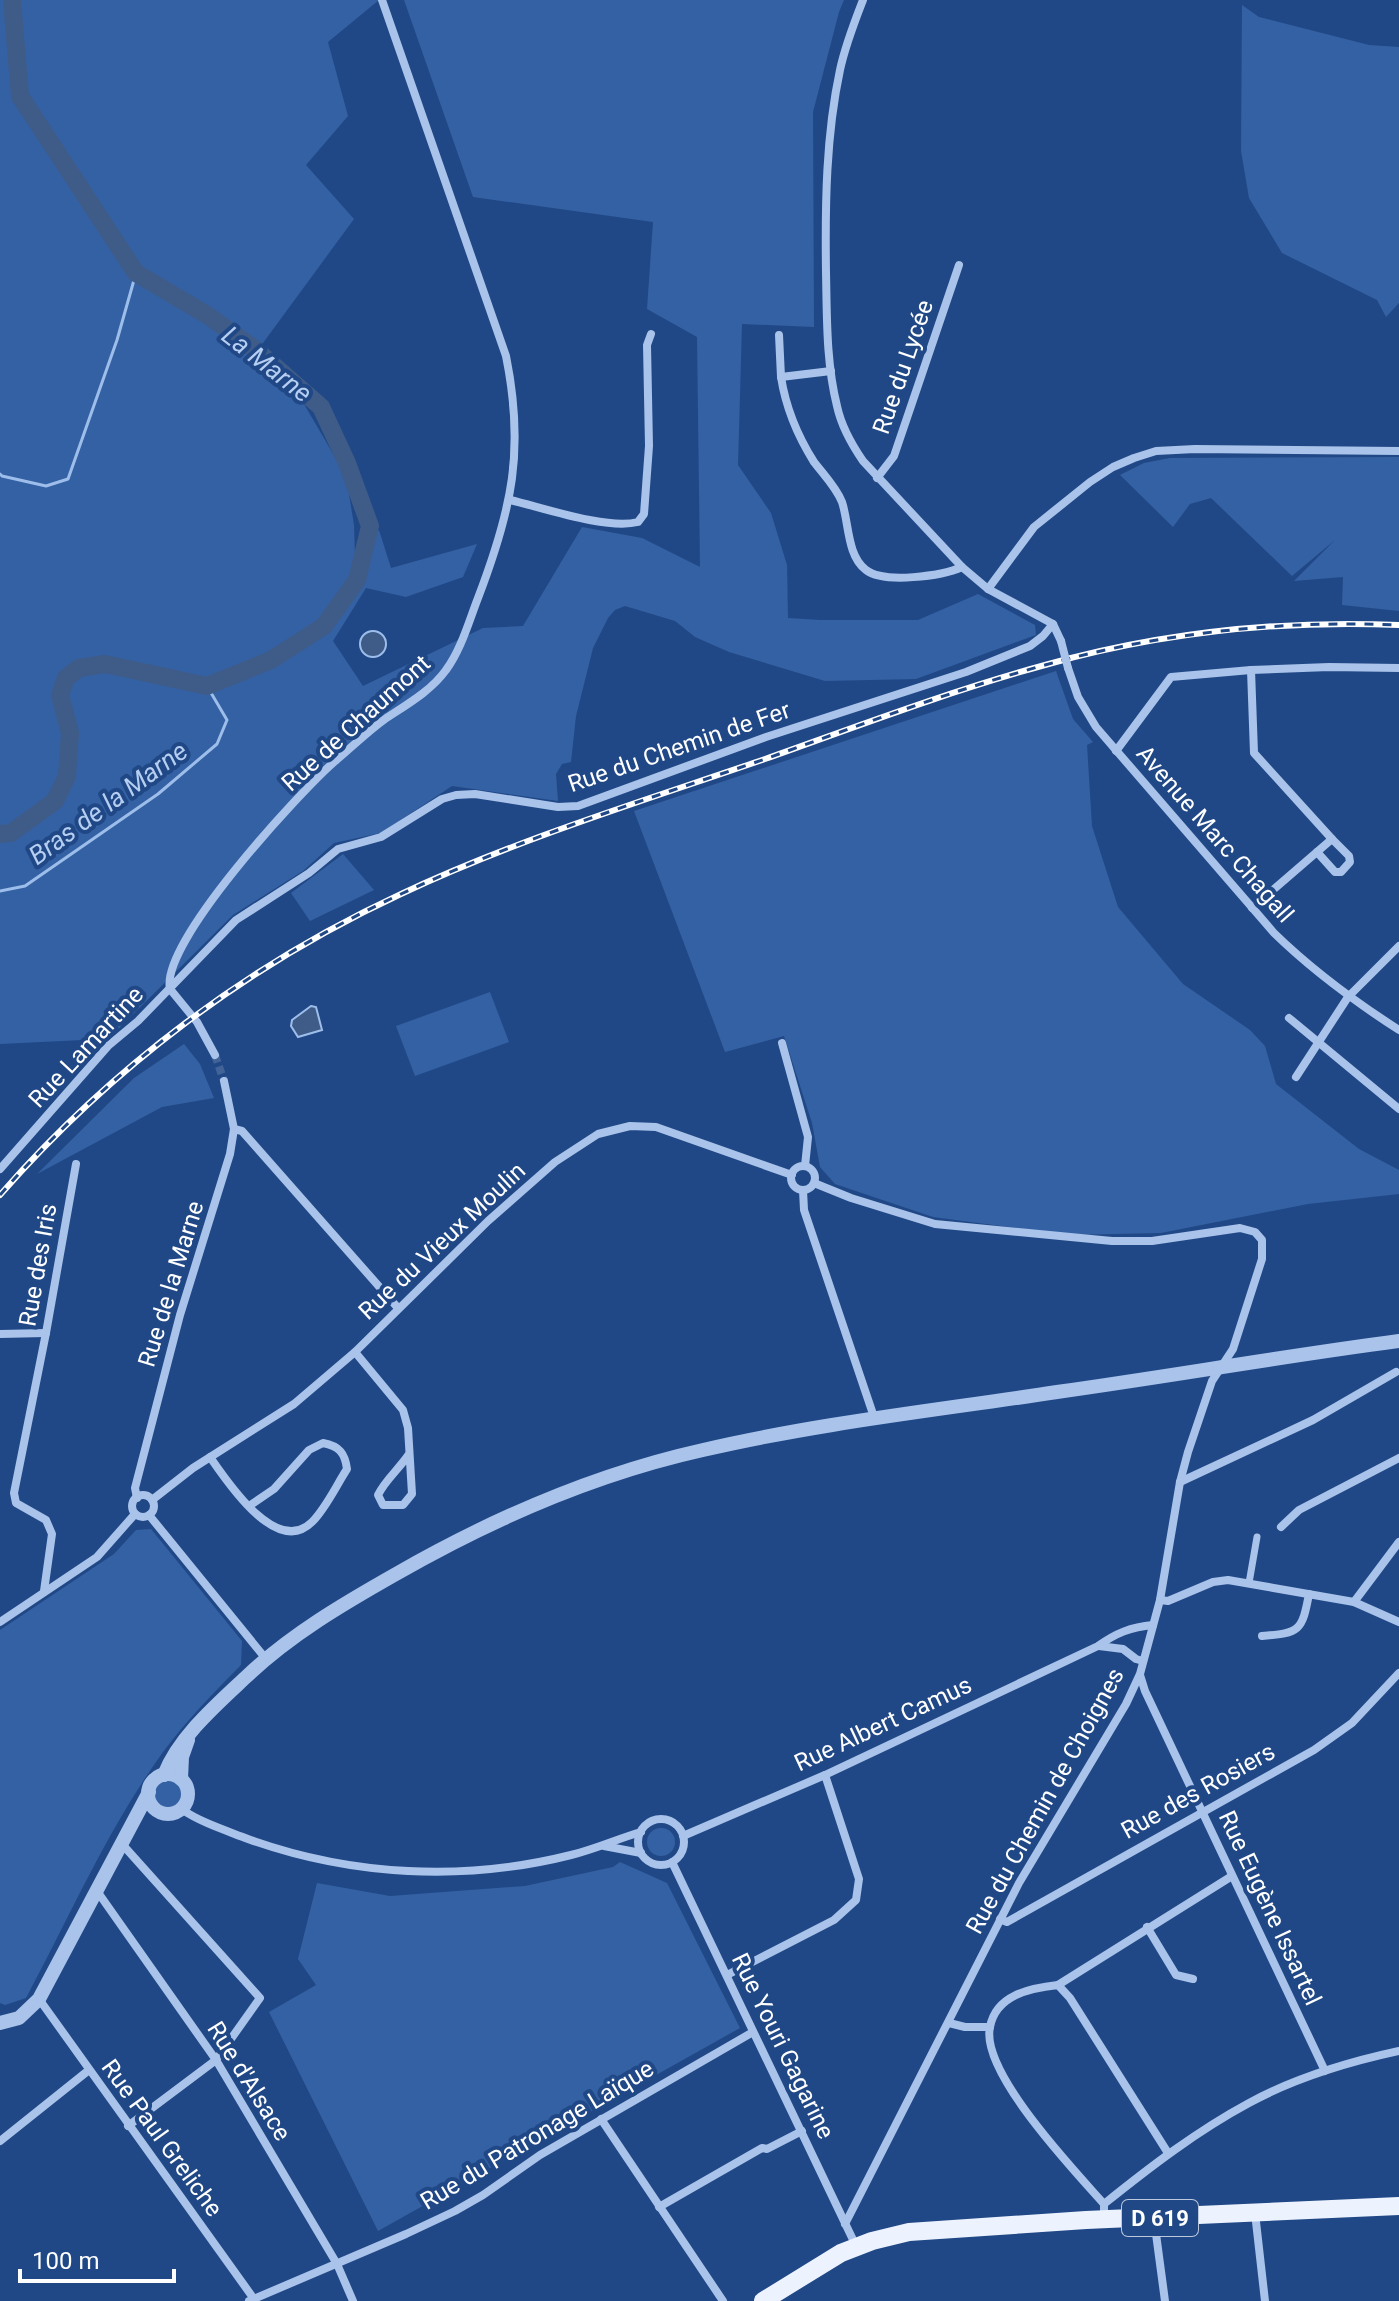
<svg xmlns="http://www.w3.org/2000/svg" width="1399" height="2301" font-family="Roboto,sans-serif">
<rect width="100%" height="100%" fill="#204886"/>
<g fill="#3461a3">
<path d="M0,0H379L328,42L348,116L306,165L354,219L249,362L304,404L346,476L354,525L355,555L379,530L391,568L477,544L463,577L406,597L366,588L333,641L363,686L483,628L523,626L582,527L642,538L700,567L697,337L647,309L653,222L473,197L404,0H844L839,12L813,112L814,327L742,324L738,465L771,513L787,565L788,618L820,620H918L978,594L1035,625L1036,635L916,679L825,681L729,652L695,637L675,621L625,606L615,610L608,618L593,648L576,716L571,762L562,764L556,774L558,801L452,786L381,833L334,843L303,871L233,915L93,1054L83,1040L0,1044Z"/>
<path d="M1242,5L1259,17L1369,45L1399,47V303L1386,317L1377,300L1282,253L1249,198L1241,151Z"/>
<path d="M1399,457V611L1342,605L1343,577L1294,581L1335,540L1292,576L1211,498L1190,504L1173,527L1120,475L1144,463L1170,458Z"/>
<path d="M1056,671L1073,719L1093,742L1087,745L1092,826L1118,907L1183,984L1250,1030L1265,1046L1276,1084L1359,1149L1399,1170V1194L1308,1204L1161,1233L1068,1235L933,1217L835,1184L820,1167L812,1123L784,1036L725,1052L634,811Z"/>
<path d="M343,854L374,890L310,921L291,893Z"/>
<path d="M490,992L509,1042L415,1076L396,1026Z"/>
<path d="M184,1044L200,1064L214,1098L162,1107L37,1174L134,1078Z"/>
<path d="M151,1529L242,1641L241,1665C213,1693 187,1720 163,1752C108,1828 70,1916 26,1998L5,2005L0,2003V1630L114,1554L136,1530Z"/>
<circle cx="168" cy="1794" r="14"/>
<circle cx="661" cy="1842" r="14"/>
<path d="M620,1862L667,1883L740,2028L378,2231L269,2012L316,1985L298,1959L317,1883L390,1896L525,1886L613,1867Z"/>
</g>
<g fill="#3f5c89" stroke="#9dbeeb" stroke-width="2">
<circle cx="373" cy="644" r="13"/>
<path d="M311,1006L316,1007L322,1030L298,1037L291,1026L292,1020Z"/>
</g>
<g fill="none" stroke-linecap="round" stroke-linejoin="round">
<g stroke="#9dbeeb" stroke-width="3">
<path d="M0,474L2,476L46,486L68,479L117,340L136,273"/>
<path d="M0,891L25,886L158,794L217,744L227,720L207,686"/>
</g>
<path stroke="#3f5c89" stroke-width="18" d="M0,834L11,833L55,801L67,776L70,733L60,695L66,678L79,668L105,664L207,686L271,660L324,626L357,580L370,526L347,463L321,407L256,350L207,315L136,273L20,96L12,0"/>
<path stroke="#416398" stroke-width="8" stroke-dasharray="8 4" stroke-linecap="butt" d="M215,1055L224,1081"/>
<path stroke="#a9c3ea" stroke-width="7" d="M1249,1583L1257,1537"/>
<g stroke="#a9c3ea" stroke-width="8">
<path d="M863,0C854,23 845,46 840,70C826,135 825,205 826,272C827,316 826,362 837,406C841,425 852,445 863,461L962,567L988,589L1053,624L1061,641"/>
<path d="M779,335L781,377"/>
<path d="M831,371L781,377C786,409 797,435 814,462C824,475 836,487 842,502C849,523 847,556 866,570C884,584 942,576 962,567"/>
<path d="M877,478L894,456L959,265"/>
<path d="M510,500C544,508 607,530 638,522L644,514L649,446L647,345L651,334"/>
<path d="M988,589L1034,527L1090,482L1113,467L1134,458L1156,451L1195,449L1399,451"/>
<path d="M1068,668L1078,697L1096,727L1274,933C1313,971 1354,1001 1399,1030"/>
<path d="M1251,670L1254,753L1332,839L1252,908"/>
<path d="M1116,751L1171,677L1251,670L1329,667L1399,668"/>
<path d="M1317,852L1335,872H1341L1350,862L1349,856L1332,839"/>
<path d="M170,989C160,943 298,794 334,762C351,748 367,732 385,719C406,705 431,691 446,670C461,650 469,621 478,598C512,509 525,450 506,356L382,0"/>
<path d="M170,989L197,1022L215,1055"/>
<path d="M1289,1018L1399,1109"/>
<path d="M782,1043L808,1137L805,1166"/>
<path d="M1296,1077L1348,997L1399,946"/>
<path d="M234,1129L242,1131L398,1308"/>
<circle cx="803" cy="1178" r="12"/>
<path d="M0,1169L108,1046L138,1021L236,920L309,873L338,849L381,837L442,799L456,795L475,794L558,807L578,806L766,737L966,672L1030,646L1043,636L1053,624"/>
<path d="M814,1183L851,1198L935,1224L1112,1241H1152L1240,1228L1255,1232L1262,1240V1259L1233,1349L1212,1381L1188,1452L1180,1482L1160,1600L1140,1674L1126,1704L1019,1883L845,2224"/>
<path d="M803,1190L804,1210L875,1420"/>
<path d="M0,1334L46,1333"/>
<path d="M355,1352L403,1410L408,1428L412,1494L403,1505H383L378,1495C385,1480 400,1468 409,1454"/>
<path d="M210,1457C228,1483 277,1557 312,1522C326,1508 336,1486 347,1469C345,1453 339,1446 323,1443L309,1450L274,1489L249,1506"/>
<path d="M1180,1482L1313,1420L1396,1372"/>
<circle cx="143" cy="1506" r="11"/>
<path d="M137,1498L135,1488L180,1315L230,1154L234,1129L224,1081"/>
<path d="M152,1500L193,1468L294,1404L355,1352L488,1221L555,1162L598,1134L630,1126L656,1127L792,1175"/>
<path d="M149,1515L266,1659"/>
<path d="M1281,1527L1299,1510L1399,1458"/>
<path d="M44,1591L52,1534L46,1520L16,1503L14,1493L46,1333L76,1164"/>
<path d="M1160,1600L1168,1601L1213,1582L1228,1580L1354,1602L1399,1622"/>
<path d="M1354,1602L1399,1542"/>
<path d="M0,1622L97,1557L135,1514"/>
<path d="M1262,1636C1300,1633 1302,1631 1309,1594"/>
<path d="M1099,1646L1123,1649L1136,1659L1143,1661"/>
<path d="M1140,1675L1145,1691L1325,2071"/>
<path d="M181,1809C202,1823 225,1830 248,1839C351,1876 464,1882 571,1855C595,1849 617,1839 641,1832"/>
<circle cx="661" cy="1842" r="23"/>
<path d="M683,1836L825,1775L1098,1646C1116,1633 1131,1627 1153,1625"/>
<path d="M122,1844L260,1998L216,2060L128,2126"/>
<path d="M604,1846L641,1853"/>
<path d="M672,1862L856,2246"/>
<path d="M97,1891L216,2060L337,2264L353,2301"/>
<path d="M1000,1919L1007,1922L1314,1750L1352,1723L1399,1673"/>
<path d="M1147,1927L1176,1975L1193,1979"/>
<path d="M727,1975L834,1920L856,1900L859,1879L825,1775"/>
<path d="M1058,1985L1232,1876"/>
<path d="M39,1999L254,2299"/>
<path d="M949,2023L965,2027H990"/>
<path d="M601,2119L723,2301"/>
<path d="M0,2141L89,2070"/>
<path d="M1104,2204C1150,2167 1197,2131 1249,2103C1295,2078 1348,2062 1399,2051"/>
<path d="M659,2207L762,2148L767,2149L802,2131"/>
<path d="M1255,2213L1265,2301"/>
<path d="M1104,2219V2204C1075,2171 980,2072 990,2027C996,1995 1030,1988 1058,1985L1070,1998L1168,2153"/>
<path d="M1154,2219L1165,2301"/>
<path d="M249,2301L406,2234L455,2211L483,2195L540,2155L753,2032"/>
</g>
<g stroke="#a9c3ea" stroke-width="14">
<circle cx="168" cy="1794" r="20"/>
<path d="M164,1775C179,1737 216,1705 246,1677C290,1635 343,1604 396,1574C492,1519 595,1474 703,1450C819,1423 939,1410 1057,1392C1171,1376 1285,1356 1399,1341"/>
<path d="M181,1779L182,1757L188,1740"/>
<path d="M0,2023L19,2018L39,1999L149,1792"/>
</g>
<path stroke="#edf3fe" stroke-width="18" d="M763,2301L841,2253L872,2241L909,2232L1086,2220L1399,2206"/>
<g stroke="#fff" stroke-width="6">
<path id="rail" d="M0,1195C111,1068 248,965 401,894C518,839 643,801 765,759C858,726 950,691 1045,665C1159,633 1281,620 1399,625"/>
</g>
<use href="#rail" stroke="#204886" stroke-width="3" stroke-dasharray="9" stroke-linecap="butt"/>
<path stroke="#a9c3ea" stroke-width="8" d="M1061,641L1068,668"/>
</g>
<g text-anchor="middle" stroke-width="8" stroke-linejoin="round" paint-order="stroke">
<rect fill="#204886" stroke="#bcc8db" stroke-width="2" x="1122" y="2200" width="76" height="36" rx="6"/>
<g font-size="22" font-weight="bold" fill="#fff">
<text x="1160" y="2226">D 619</text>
</g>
<g font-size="24" fill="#fff" stroke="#204886">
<text transform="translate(903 367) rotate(-71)" y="8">Rue du Lycée</text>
<text transform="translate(356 723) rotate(-42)" y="8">Rue de Chaumont</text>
<text transform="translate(679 747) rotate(-19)" y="8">Rue du Chemin de Fer</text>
<text transform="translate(1215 834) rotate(49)" y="8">Avenue Marc Chagall</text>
<text transform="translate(86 1047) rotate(-47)" y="8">Rue Lamartine</text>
<text transform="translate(442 1241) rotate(-43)" y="8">Rue du Vieux Moulin</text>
<text transform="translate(38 1265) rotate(-80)" y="8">Rue des Iris</text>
<text transform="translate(171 1284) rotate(-73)" y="8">Rue de la Marne</text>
<text transform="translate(883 1724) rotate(-25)" y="8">Rue Albert Camus</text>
<text transform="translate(1198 1791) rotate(-29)" y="8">Rue des Rosiers</text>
<text transform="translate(1045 1801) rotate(-61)" y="8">Rue du Chemin de Choignes</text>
<text transform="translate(1270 1908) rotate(65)" y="8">Rue Eugène Issartel</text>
<text transform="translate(783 2046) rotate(64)" y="8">Rue Youri Gagarine</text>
<text transform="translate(249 2081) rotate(58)" y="8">Rue d'Alsace</text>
<text transform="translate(537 2135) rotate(-31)" y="8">Rue du Patronage Laïque</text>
<text transform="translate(162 2138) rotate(54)" y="8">Rue Paul Greliche</text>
</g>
<g font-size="26" font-style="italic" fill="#b5cef1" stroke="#204886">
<text transform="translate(267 364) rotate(38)" y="9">La Marne</text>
<text transform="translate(108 803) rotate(-36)" y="9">Bras de la Marne</text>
</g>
</g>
<path d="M20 2269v12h154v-12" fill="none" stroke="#ffffff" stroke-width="4"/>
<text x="32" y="2269" font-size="24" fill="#ffffff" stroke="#204886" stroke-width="6" paint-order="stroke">100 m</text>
</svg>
